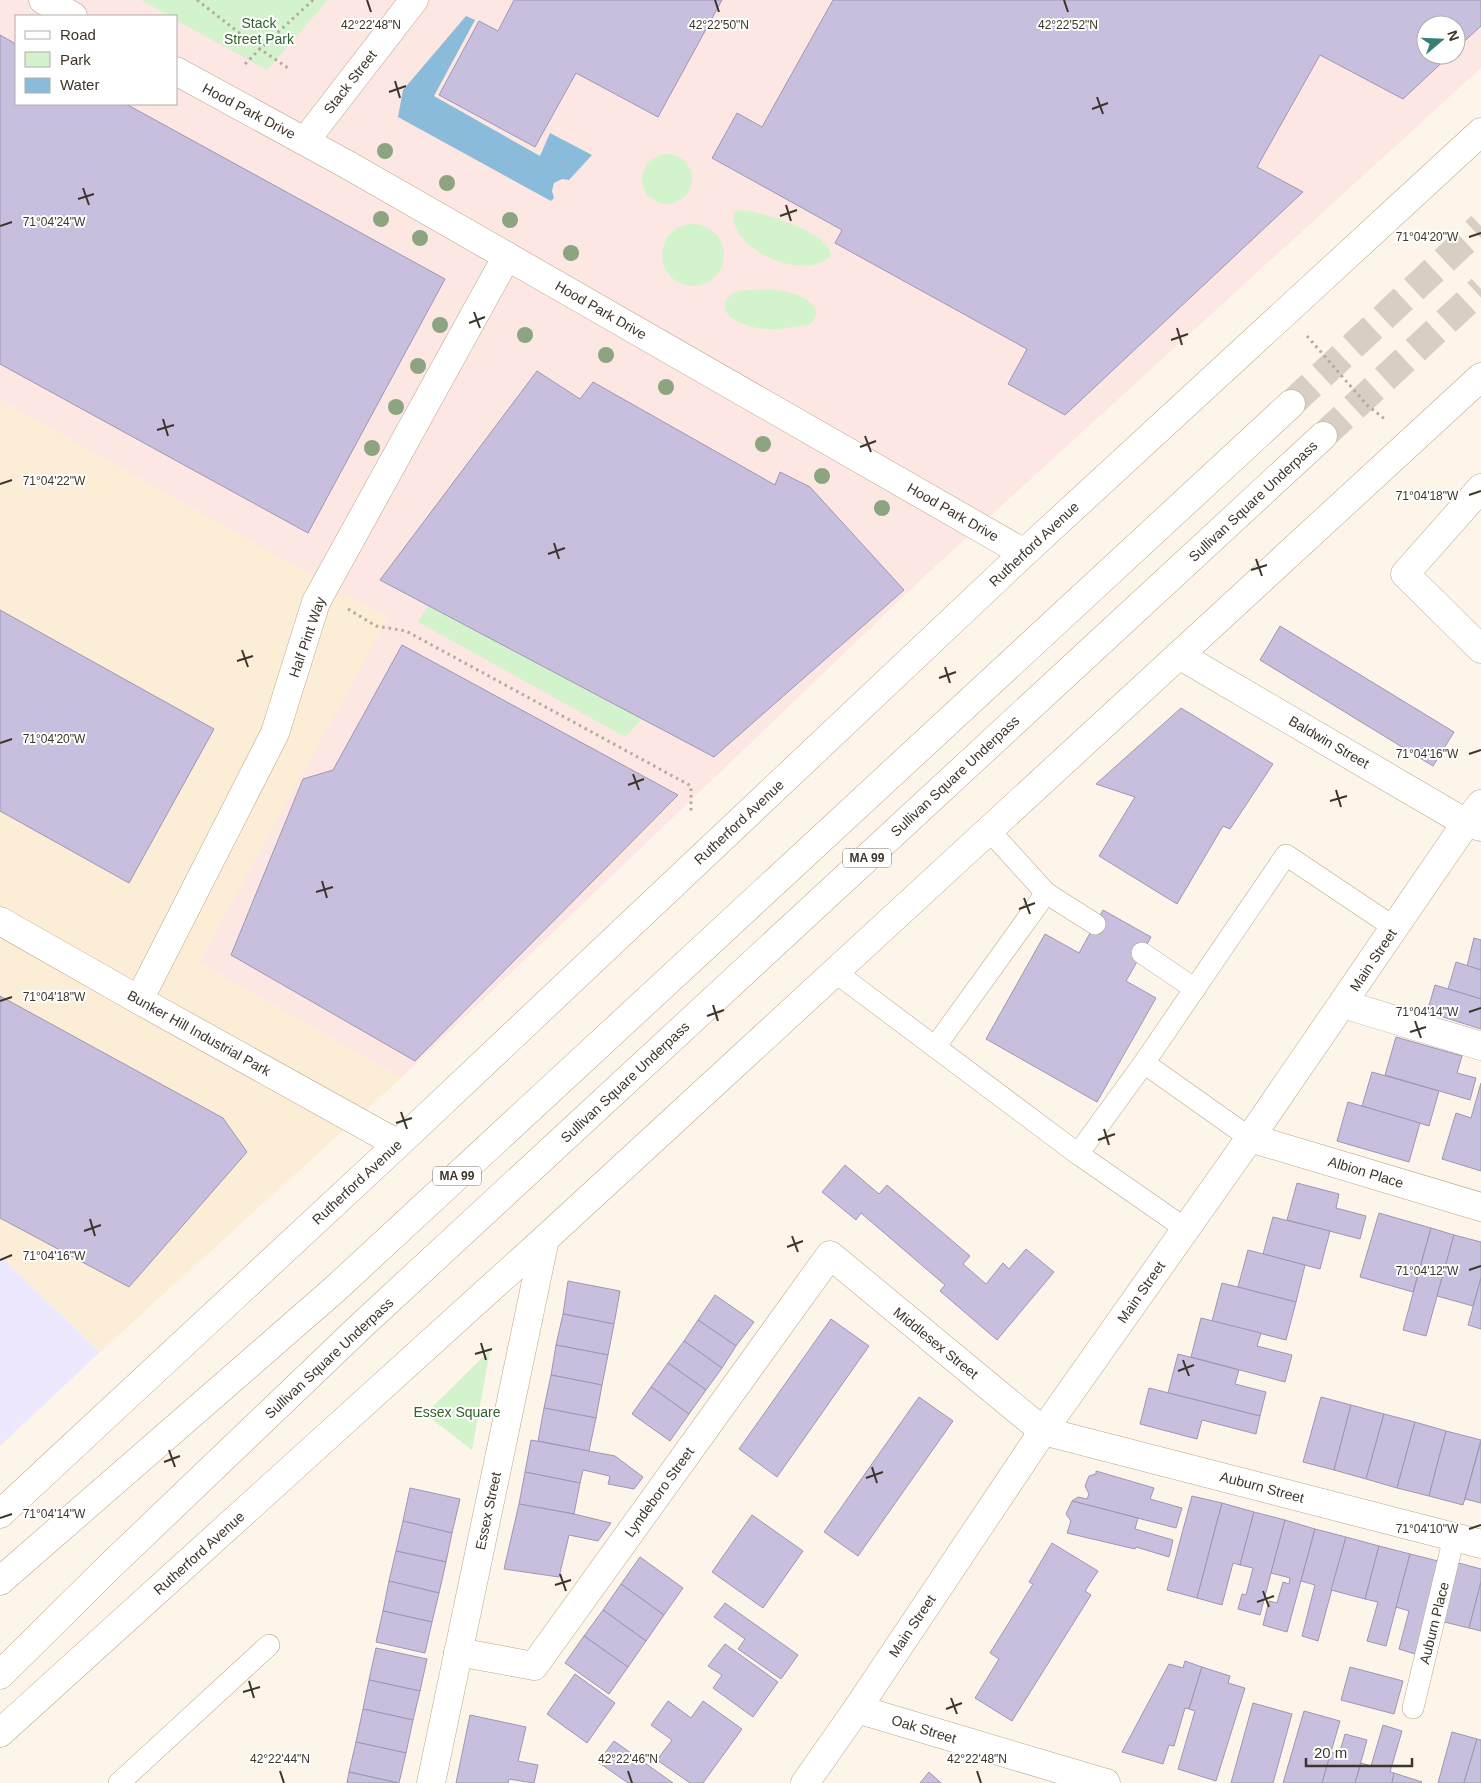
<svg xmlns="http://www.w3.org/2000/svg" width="1481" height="1783" font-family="Helvetica,sans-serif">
<rect width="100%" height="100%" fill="#fdf5e9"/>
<path fill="#fce7e3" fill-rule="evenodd" d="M0,0H1481V68L929,572L401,1078L199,962L387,618L0,400ZM16,16H176V104H16ZM1426,25H1456V55H1426Z"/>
<path fill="#fcedd7" d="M0,400L388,618L199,962L401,1078L100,1352L0,1256Z"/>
<path fill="#eee8fe" d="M0,1256L100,1352L0,1446Z"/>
<g fill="#d3f3cd">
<path d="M141,0H328L267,70L176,20V16H170Z"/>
<circle cx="667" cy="179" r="25"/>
<path d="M739,210C760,211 831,232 831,256C803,282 732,251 733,214Z"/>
<circle cx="693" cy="255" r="31"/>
<path d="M769,289C785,291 810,295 817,311L813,322L808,325C790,327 771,332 753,327C742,324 719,316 726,301C727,298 731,294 734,293C742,289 760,290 769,289Z"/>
<path d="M428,606L642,719L625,737L418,622Z"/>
<path d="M490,1350L472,1450L425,1414Z"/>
</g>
<path fill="#8abbdb" d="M466,16L475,20L434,96L540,156L550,133L592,155L569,180L562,179L554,183L552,191L554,198L551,201L398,117L403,90Z"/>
<g fill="#c8bfdf" stroke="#9e96b4">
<path d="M514,0H722L658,117L576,73L535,147L439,95L479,21L498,31Z"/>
<path d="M833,0H1481V26L1456,49V25H1426V55H1450L1403,99L1320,55L1257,167L1303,192L1065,415L1008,384L1027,349L835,243L842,230L712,158L737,113L762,127Z"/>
<path d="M0,35L16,44V104H126L445,279L308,533L0,364Z"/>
<path d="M537,371L580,399L593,382L775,485L780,472L810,487L904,590L714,757L380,580Z"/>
<path d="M0,610L214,729L129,883L0,811Z"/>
<path d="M1280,626L1454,732L1433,766L1260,660Z"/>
<path d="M402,645L678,795L415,1061L231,955L303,779L333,770Z"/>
<path d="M1181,708L1273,764L1230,829L1223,826L1177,904L1099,856L1135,797L1096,784Z"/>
<path d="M1103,910L1151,937L1126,981L1156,998L1097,1102L986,1039L1045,934L1079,953Z"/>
<path d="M1474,938L1481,940V970L1467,966Z"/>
<path d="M1456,962L1481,970V999L1448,989Z"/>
<path d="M1435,985L1481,999V1029L1427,1012Z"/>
<path d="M0,996L223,1118L247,1152L129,1287L0,1218Z"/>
<path d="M1396,1037L1462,1056L1457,1073L1476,1078L1470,1100L1385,1075Z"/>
<path d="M1372,1072L1439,1091L1429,1126L1362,1106Z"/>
<path d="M1481,1083V1171L1442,1159L1456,1113L1471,1118Z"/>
<path d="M1348,1102L1420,1123L1409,1162L1337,1141Z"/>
<path d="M845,1165L879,1194L887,1185L970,1256L963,1264L986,1284L1003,1263L1009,1269L1026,1249L1054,1272L997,1340L940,1291L945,1285L861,1213L856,1220L822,1192Z"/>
<path d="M1297,1183L1339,1194L1336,1208L1366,1216L1360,1239L1287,1220Z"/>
<path d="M1379,1213L1431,1228L1413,1292L1360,1277Z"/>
<path d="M1273,1217L1330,1231L1320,1269L1263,1254Z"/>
<path d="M1431,1228L1454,1235L1426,1336L1403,1330Z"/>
<path d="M1454,1235L1481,1242V1278L1473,1306L1437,1296Z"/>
<path d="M1248,1250L1305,1265L1296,1302L1238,1287Z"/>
<path d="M1481,1278V1329L1468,1325Z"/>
<path d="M568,1281L620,1291L614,1324L563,1314Z"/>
<path d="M1222,1283L1296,1302L1286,1340L1212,1321Z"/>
<path d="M715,1295L754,1322L736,1346L698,1320Z"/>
<path d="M563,1314L614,1324L608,1355L556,1345Z"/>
<path d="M1201,1318L1261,1333L1257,1346L1292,1355L1285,1382L1191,1357Z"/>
<path d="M831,1319L869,1346L777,1477L739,1449Z"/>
<path d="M698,1320L736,1346L722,1368L684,1341Z"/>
<path d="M684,1341L722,1368L706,1390L668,1363Z"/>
<path d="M556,1345L608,1355L602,1385L551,1375Z"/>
<path d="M1178,1354L1239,1370L1235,1384L1266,1392L1260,1416L1168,1393Z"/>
<path d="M668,1363L706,1390L689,1414L651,1387Z"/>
<path d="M551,1375L602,1385L596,1418L544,1408Z"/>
<path d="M651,1387L689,1414L670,1441L632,1414Z"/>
<path d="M1149,1388L1260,1416L1256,1434L1202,1420L1197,1439L1140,1424Z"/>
<path d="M919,1397L953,1421L858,1556L824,1532Z"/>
<path d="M1321,1397L1351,1405L1334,1470L1303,1462Z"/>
<path d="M1351,1405L1384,1414L1366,1479L1334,1470Z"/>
<path d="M544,1408L596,1418L589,1451L538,1441Z"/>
<path d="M1384,1414L1415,1422L1397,1488L1366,1479Z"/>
<path d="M1415,1422L1446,1431L1429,1496L1397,1488Z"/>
<path d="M1446,1431L1481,1440L1463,1505L1429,1496Z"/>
<path d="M531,1440L615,1456L643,1477L634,1489L608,1484L610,1476L583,1470L580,1483L525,1472Z"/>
<path d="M1481,1441V1503L1465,1499Z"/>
<path d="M1096,1471L1154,1488L1150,1499L1182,1508L1176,1528L1072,1501L1078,1497L1087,1499L1089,1494L1085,1486L1089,1476L1096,1474Z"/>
<path d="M525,1472L580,1483L574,1514L519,1504Z"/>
<path d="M410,1488L460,1499L452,1533L403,1521Z"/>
<path d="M1192,1496L1222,1503L1197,1598L1167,1590Z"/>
<path d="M1072,1501L1138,1518L1135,1529L1173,1540L1169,1557L1136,1547L1135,1549L1067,1533L1071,1521L1066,1514Z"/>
<path d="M1222,1503L1254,1512L1240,1565L1233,1563L1222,1605L1197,1598Z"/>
<path d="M519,1504L574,1514L611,1523L598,1541L569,1535L559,1577L504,1569Z"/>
<path d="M1254,1512L1285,1520L1260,1615L1238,1609L1242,1594L1246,1595L1253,1568L1240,1565Z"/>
<path d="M752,1515L803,1551L763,1608L712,1572Z"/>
<path d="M1285,1520L1315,1529L1287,1632L1263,1625L1269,1601L1277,1603L1283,1582L1289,1584L1290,1578L1271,1573Z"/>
<path d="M403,1521L452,1533L446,1562L396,1551Z"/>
<path d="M1315,1529L1346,1537L1318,1641L1302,1636L1315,1585L1301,1581Z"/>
<path d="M1346,1537L1379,1546L1365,1599L1331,1590Z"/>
<path d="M1052,1543L1098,1571L1085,1591L1091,1595L1012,1721L975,1698L999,1659L990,1653L1033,1584L1029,1582Z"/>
<path d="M1379,1546L1410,1554L1386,1646L1367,1641L1378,1602L1365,1599Z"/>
<path d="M396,1551L446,1562L439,1593L389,1581Z"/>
<path d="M1410,1554L1442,1562L1418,1655L1399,1649L1409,1611L1396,1607Z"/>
<path d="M640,1557L683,1588L664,1615L621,1584Z"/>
<path d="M1455,1562L1481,1569V1582L1469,1628L1440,1621Z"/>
<path d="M389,1581L439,1593L432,1622L383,1611Z"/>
<path d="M1481,1582V1631L1469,1628Z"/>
<path d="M621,1584L664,1615L646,1641L603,1610Z"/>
<path d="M725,1603L798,1655L781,1679L738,1649L745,1639L714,1617Z"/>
<path d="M603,1610L646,1641L628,1667L584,1636Z"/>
<path d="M383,1611L432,1622L425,1653L376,1642Z"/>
<path d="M584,1636L628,1667L609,1694L565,1663Z"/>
<path d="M725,1644L778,1682L753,1717L713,1688L722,1675L708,1666Z"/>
<path d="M376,1648L427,1659L420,1691L369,1680Z"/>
<path d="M1185,1661L1202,1667L1189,1709L1185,1708L1174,1746L1169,1745L1163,1764L1122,1752L1169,1664L1183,1668Z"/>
<path d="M1202,1667L1230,1676L1228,1683L1245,1688L1216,1781L1178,1769L1195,1711L1189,1709Z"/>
<path d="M1350,1667L1403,1681L1394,1714L1341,1700Z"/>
<path d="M575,1674L615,1703L587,1743L547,1714Z"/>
<path d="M369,1680L420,1691L413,1720L363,1709Z"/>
<path d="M668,1701L691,1718L703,1701L742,1729L703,1783H690L657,1760L672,1740L651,1725Z"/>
<path d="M1253,1703L1292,1714L1273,1783H1231Z"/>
<path d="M363,1709L413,1720L406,1753L356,1742Z"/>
<path d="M1304,1711L1340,1721L1322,1783H1283Z"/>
<path d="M470,1715L526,1727L518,1761L538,1765L534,1783L509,1779L508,1783H456Z"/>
<path d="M1383,1725L1402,1731L1390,1772L1394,1773L1392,1783H1355L1361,1763L1371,1766Z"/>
<path d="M1452,1732L1477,1739L1464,1783H1438Z"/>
<path d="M1345,1734L1367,1740L1355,1783H1322L1331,1752L1339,1755Z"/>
<path d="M1477,1739L1481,1740V1783H1464Z"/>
<path d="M614,1741L673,1783H628L598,1762Z"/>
<path d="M356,1742L406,1753L399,1783L349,1772Z"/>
<path d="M349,1772L398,1783H347Z"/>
<path d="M929,1772L941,1783H920Z"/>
<path d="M1394,1773L1422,1782L1421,1783H1392Z"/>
</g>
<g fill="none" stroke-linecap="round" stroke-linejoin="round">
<g stroke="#d7cfc3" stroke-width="28" stroke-dasharray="28 14" stroke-linecap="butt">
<path d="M1291,404L1481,226"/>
<path d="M1323,436L1481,289"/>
</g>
<g stroke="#baa68a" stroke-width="22">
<g id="service">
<path d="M989,830L1046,893L1095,924"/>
<path d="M1142,953L1195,989"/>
<path d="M835,972L1078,1154"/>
<path d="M935,1047L1046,893"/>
<path d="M1144,1063L1078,1154L1186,1229"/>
<path d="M1250,1138L1144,1063L1286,855L1395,928"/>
<path d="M1413,1708L1454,1537"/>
<path d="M119,1783L269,1645"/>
</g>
</g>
<g stroke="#baa68a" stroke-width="29">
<g id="minor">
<path d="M43,0L73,16"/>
<path d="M176,71L348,165L1024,553"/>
<path d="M305,141L414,0"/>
<path d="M1481,488L1405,574L1481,649"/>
<path d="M1179,655L1466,823L1481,827"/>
<path d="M0,921L139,1000L398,1144"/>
<path d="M139,1000L275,733L316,602L507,256"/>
<path d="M1343,1004L1481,1046"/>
<path d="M1250,1138L1481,1207"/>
<path d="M458,1652L534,1666L830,1255L1043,1431L1481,1544"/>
<path d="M857,1709L1106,1783"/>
<path d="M431,1783L545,1239"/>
</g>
</g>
<g stroke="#baa68a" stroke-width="29">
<path id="secondary" d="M805,1783L857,1709L1043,1431L1250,1138L1466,823L1481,804"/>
</g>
<g stroke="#baa68a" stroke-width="29">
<g id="primary">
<path d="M0,1514L398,1144L1024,553L1481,132"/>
<path d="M0,1581L334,1290L1291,404"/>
<path d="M0,1675L109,1567L361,1326L1323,436"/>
<path d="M0,1733L545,1239L1481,377"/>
</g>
</g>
<g stroke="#b3ab9f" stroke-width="3" stroke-dasharray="2.5 4" stroke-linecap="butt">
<path d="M197,0L260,49L313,0"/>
<path d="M245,64L260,49L288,68"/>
<path d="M1307,336L1367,405L1386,420"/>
<path d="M348,609L376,626L406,631L691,786V811"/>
</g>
<use href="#service" stroke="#fff" stroke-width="21"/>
<use href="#minor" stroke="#fff" stroke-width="28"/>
<use href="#secondary" stroke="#fff" stroke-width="28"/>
<use href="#primary" stroke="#fff" stroke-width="28"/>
</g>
<g fill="#8da480">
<circle cx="385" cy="151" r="8"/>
<circle cx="447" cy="183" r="8"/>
<circle cx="381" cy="219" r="8"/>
<circle cx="510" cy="220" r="8"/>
<circle cx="420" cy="238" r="8"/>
<circle cx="571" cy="253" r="8"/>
<circle cx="440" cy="325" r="8"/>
<circle cx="525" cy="335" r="8"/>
<circle cx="606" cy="355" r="8"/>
<circle cx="418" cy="366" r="8"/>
<circle cx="666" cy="387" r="8"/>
<circle cx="396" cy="407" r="8"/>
<circle cx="763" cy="444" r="8"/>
<circle cx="372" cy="448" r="8"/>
<circle cx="822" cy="476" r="8"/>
<circle cx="882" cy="508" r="8"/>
</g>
<path fill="none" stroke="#3d352a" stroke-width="2" d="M367,0L371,12M715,0L719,12M1064,0L1068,12M395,81L400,98M389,92L406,86M1097,97L1103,114M1092,109L1108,103M83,188L89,205M78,199L94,194M786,205L791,221M780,216L797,210M0,226L12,222M1469,237L1481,233M474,312L480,328M469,323L485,317M1177,328L1182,345M1171,340L1188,334M163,419L168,436M157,430L174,425M865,436L871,452M860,447L876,441M0,484L12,480M1469,495L1481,491M554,543L559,559M548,554L565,548M1256,559L1262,576M1251,570L1267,565M242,650L248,667M237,661L253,656M945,667L950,683M939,678L956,672M0,743L12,739M1469,754L1481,750M633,774L639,790M628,785L644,779M1336,790L1341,807M1330,801L1347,796M322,881L327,898M316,892L333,887M1024,898L1030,914M1019,909L1035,903M0,1001L12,997M713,1005L718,1021M1469,1012L1481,1008M707,1016L724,1010M1415,1021L1421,1038M1410,1032L1426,1027M401,1112L407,1129M396,1123L412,1118M1104,1129L1109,1145M1098,1140L1115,1134M90,1219L95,1236M84,1231L101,1225M792,1236L798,1252M787,1247L803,1241M0,1260L12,1255M1469,1270L1481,1266M481,1343L486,1360M475,1354L492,1349M1183,1360L1189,1376M1178,1371L1194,1365M169,1450L175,1467M164,1462L180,1456M872,1467L877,1483M866,1478L883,1472M0,1518L12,1514M1469,1529L1481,1525M560,1574L566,1591M555,1585L571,1580M1263,1591L1269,1607M1257,1602L1274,1596M249,1681L254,1698M243,1692L260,1687M951,1698L957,1714M946,1709L962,1703M280,1771L284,1783M628,1771L632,1783M977,1771L981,1783"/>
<g text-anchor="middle" stroke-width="4" stroke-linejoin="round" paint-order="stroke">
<g fill="#fff" stroke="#77726a" stroke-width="1">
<rect x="843" y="848.5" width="48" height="19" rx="4"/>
<rect x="433" y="1166.5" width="48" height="19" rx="4"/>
</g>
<g font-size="12" font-weight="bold" fill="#3d352a">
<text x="867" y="862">MA 99</text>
<text x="457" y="1180">MA 99</text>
</g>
<g font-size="14" fill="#32612b" stroke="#fff">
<text x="259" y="28">Stack<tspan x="259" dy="16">Street Park</tspan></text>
<text x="457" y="1417">Essex Square</text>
</g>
<g font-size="14" fill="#3d352a" stroke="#fff">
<text transform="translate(350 82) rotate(-52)" y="5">Stack Street</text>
<text transform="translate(249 111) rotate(28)" y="5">Hood Park Drive</text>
<text transform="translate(601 310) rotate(30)" y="5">Hood Park Drive</text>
<text transform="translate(1253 501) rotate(-43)" y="5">Sullivan Square Underpass</text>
<text transform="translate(953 512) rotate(30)" y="5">Hood Park Drive</text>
<text transform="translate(1034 544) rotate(-43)" y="5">Rutherford Avenue</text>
<text transform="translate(307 637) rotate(-71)" y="5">Half Pint Way</text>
<text transform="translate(1329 742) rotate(30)" y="5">Baldwin Street</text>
<text transform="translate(955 776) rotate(-43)" y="5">Sullivan Square Underpass</text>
<text transform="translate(739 822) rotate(-43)" y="5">Rutherford Avenue</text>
<text transform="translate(1373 960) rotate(-56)" y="5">Main Street</text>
<text transform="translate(199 1033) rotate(29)" y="5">Bunker Hill Industrial Park</text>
<text transform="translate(625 1082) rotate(-43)" y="5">Sullivan Square Underpass</text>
<text transform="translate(1366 1172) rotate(17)" y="5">Albion Place</text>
<text transform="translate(357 1182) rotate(-43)" y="5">Rutherford Avenue</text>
<text transform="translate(1141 1292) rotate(-55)" y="5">Main Street</text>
<text transform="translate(936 1343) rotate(39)" y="5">Middlesex Street</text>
<text transform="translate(329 1358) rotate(-43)" y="5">Sullivan Square Underpass</text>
<text transform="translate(1262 1487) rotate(15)" y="5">Auburn Street</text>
<text transform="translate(659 1492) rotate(-54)" y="5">Lyndeboro Street</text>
<text transform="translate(488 1511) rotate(-78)" y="5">Essex Street</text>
<text transform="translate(199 1553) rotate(-42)" y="5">Rutherford Avenue</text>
<text transform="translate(1434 1623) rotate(-76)" y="5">Auburn Place</text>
<text transform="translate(912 1626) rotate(-56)" y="5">Main Street</text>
<text transform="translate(924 1729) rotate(17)" y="5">Oak Street</text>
</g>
</g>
<g font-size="12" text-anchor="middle" fill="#3d352a" stroke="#fff" stroke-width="4" stroke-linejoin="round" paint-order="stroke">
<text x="371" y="29">42°22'48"N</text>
<text x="719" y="29">42°22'50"N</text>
<text x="1068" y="29">42°22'52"N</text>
<text x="54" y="226">71°04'24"W</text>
<text x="1427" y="241">71°04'20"W</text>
<text x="54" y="485">71°04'22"W</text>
<text x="1427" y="500">71°04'18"W</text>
<text x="54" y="743">71°04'20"W</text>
<text x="1427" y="758">71°04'16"W</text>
<text x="54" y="1001">71°04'18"W</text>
<text x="1427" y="1016">71°04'14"W</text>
<text x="54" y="1260">71°04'16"W</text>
<text x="1427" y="1275">71°04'12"W</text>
<text x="54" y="1518">71°04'14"W</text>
<text x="1427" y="1533">71°04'10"W</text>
<text x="280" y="1763">42°22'44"N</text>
<text x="628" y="1763">42°22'46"N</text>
<text x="977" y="1763">42°22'48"N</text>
</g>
<rect x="15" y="15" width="162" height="90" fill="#ffffff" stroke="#b1aeaa"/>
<rect x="25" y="31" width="25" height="8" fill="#ffffff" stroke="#b1aeaa"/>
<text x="60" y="40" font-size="15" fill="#3d352a">Road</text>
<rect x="25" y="52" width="25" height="15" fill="#d3f3cd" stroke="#b1aeaa"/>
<text x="60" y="65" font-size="15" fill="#3d352a">Park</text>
<rect x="25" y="78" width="25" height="15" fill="#8abbdb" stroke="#b1aeaa"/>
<text x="60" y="90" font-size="15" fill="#3d352a">Water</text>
<g transform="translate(1441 40) rotate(71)"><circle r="24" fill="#ffffff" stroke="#b1aeaa"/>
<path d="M0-4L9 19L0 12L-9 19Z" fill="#397e72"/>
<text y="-8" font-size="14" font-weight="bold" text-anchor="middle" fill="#3d352a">N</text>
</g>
<path d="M1306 1758v8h106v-8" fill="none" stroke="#3d352a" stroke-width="2.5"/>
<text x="1314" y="1758" font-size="15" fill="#3d352a" stroke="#ffffff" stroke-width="4" paint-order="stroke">20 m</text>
</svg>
